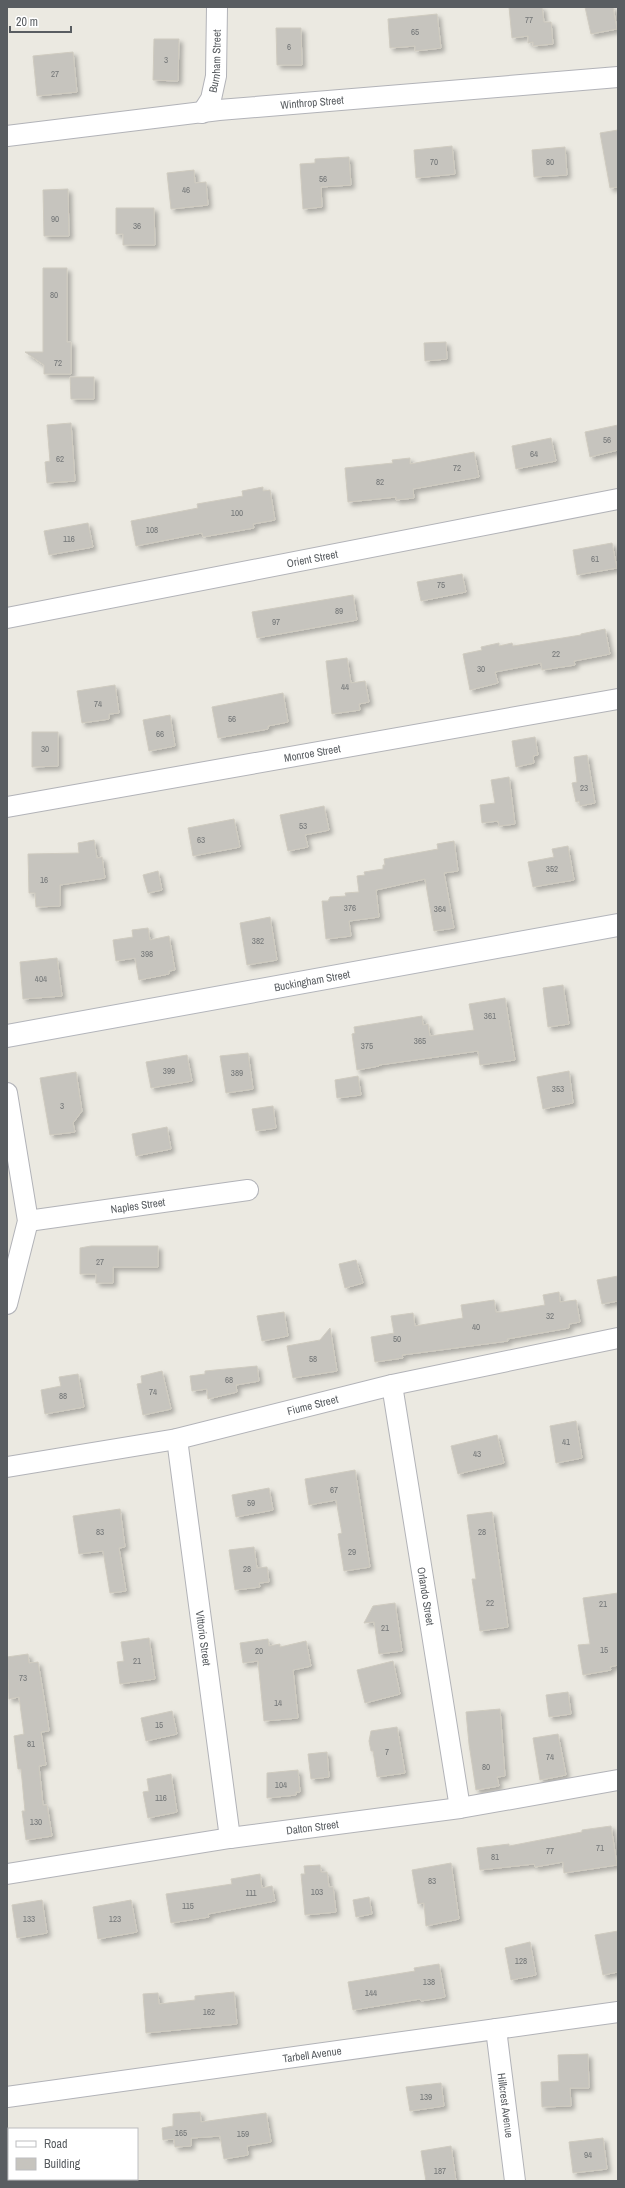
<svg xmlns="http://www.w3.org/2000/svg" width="625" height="2188" font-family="'Archivo Narrow',sans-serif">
<defs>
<filter id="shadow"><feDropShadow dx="3.5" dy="3.5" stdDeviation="2" flood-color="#0004"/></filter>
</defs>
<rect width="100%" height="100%" fill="#ebe9e1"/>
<g fill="#c6c4be" stroke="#cfcbc0" filter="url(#shadow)">
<path d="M509,7H542L544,22H551L553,44L533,46V42L528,43V36L512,38Z"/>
<path d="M585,7H613L617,29L591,34Z"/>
<path d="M437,14L441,48L415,51V46L390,48L388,19Z"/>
<path d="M276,28H301L302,65H277Z"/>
<path d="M154,39H179L178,81L153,80Z"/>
<path d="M73,52L77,92L37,96L33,56Z"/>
<path d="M618,130V187L610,188L600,133Z"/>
<path d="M452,146L455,174L416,178L414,150Z"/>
<path d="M565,147L567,175L534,177L532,150Z"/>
<path d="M349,157L351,185L321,187L322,207L303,209L300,164L315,163V159Z"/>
<path d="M194,170L195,183L206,182L208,205L171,209L167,173Z"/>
<path d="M68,189L69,236H44L43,190Z"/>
<path d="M116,208H154L155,245H123V234H116Z"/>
<path d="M43,268H67V342H71V374H44V365L25,352H43Z"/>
<path d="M446,342L447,359L425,361L424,343Z"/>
<path d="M70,377H94V399H71Z"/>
<path d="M71,423L75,481L47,483L45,462L50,461L47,425Z"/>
<path d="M618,425V450L590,457L585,432Z"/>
<path d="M551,438L556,461L516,469L512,446Z"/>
<path d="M474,452L479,477L413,489L414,498L396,500V497L348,502L345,468L393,463L392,460L410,458V464Z"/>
<path d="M263,487V491L270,490L275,520L253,524L254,528L203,537L202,533L136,546L131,521L198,508L197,504L243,496L242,491Z"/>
<path d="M88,523L93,547L49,555L44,531Z"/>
<path d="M612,543L617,568L577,575L573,550Z"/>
<path d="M462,574L466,592L421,601L417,582Z"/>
<path d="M353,595L357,620L257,638L252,612Z"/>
<path d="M605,629L610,654L574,661L575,665L542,670L541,663L495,672L498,683L470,690L463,654L482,650L481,647L499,643V646L512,643L513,646L581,635V634Z"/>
<path d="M347,658L351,683L365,681L369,702L359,704L360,710L332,714L326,661Z"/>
<path d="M115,685L119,713L109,714V719L82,723L77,691Z"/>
<path d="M283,693L288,722L268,726V729L218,738L212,707Z"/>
<path d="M170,715L175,746L149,751L143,720Z"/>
<path d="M32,732H58V766L32,767Z"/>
<path d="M535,737L538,755L533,756L534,763L516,767L512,741Z"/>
<path d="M587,755L595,803L580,806L579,801L576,802L572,783L577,782L574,757Z"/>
<path d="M509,777L515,824L499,826L498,821L482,823L480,805L495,803L491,780Z"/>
<path d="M324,806L329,830L305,835L308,847L288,851L280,815Z"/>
<path d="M234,819L240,847L193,856L188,828Z"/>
<path d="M94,840L97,858L102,857L105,878L60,885V906L36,907L35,893H29L28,854L79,853L78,843Z"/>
<path d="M454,841L458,871L444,873L454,928L434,931L425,879L376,890L379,917L349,921L351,936L326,939L322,901H328L330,897L346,896L345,893L359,892L357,876L365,875L364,872L383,869V865H385L384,859L438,849L437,844Z"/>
<path d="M568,846L574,880L533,887L528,862L554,857L552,849Z"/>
<path d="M158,871L162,890L148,893L143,875Z"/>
<path d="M270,917L277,960L247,965L240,923Z"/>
<path d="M148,928L150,940L169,936L175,970L169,971V974L139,980L135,958L116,961L113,940L133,937L132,930Z"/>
<path d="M57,958L62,996L23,999L20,962Z"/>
<path d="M563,985L569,1024L548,1027L543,988Z"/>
<path d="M505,998L515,1060L480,1065L478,1051L379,1065V1066L357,1070L352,1034L355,1033L354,1027L422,1016L423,1025L428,1024L430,1036L474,1030L469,1004Z"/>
<path d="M248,1053L253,1089L226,1093L220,1056Z"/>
<path d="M187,1055L192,1081L151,1088L146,1062Z"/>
<path d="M569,1071L573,1103L543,1109L537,1077Z"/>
<path d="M76,1072L82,1111L73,1123L75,1132L50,1135L40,1078Z"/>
<path d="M358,1076L361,1095L337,1098L335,1080Z"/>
<path d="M273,1106L276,1128L256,1131L252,1109Z"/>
<path d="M167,1127L171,1149L136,1156L132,1134Z"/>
<path d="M91,1246H158V1267H113V1283H96V1274H80V1248Z"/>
<path d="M356,1260L363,1283L345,1288L339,1264Z"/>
<path d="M618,1276V1301L602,1304L597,1280Z"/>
<path d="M559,1292L560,1302L576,1300L580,1322L569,1324V1328L507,1339L508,1341L402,1355L403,1358L375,1362L371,1337L394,1333L391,1316L413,1313L415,1326L463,1318L461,1305L494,1300L496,1312H503L545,1305L543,1295Z"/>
<path d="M284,1312L288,1336L262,1341L257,1316Z"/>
<path d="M330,1328L337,1371L293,1378L287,1346L320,1340Z"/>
<path d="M257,1366L259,1381L236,1385L237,1392L208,1399L207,1389L192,1391L190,1376L205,1374V1371Z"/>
<path d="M162,1371L171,1409L143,1415L137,1384L142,1383L141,1376Z"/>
<path d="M78,1374L84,1407L45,1414L41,1390L61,1386L59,1377Z"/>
<path d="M576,1421L582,1458L556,1463L550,1426Z"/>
<path d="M497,1435L504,1463L458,1474L451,1446Z"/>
<path d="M355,1470L370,1567L344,1571L338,1534L342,1533L336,1500L309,1505L305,1479Z"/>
<path d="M269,1488L273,1510L236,1517L232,1495Z"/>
<path d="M120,1509L125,1547L119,1548L126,1591L110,1593L103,1551L79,1554L73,1516Z"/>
<path d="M492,1512L508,1627L480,1631L472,1579H476L467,1515Z"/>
<path d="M254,1547L257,1568L267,1567L269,1582L259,1583L260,1587L235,1590L229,1550Z"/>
<path d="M618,1593V1665L610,1667L611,1670L583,1675L578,1645L590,1644L583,1598Z"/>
<path d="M395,1603L402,1651L379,1654L374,1622L364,1623L373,1606Z"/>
<path d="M149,1638L155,1679L120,1684L117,1662L124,1661L121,1642Z"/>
<path d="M268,1639L269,1646L280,1644V1647L306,1641L311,1666L293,1670L298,1718L264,1721L258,1661L243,1663L240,1643Z"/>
<path d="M28,1654L29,1663L38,1662L47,1716L49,1731L41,1732L46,1765L39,1766L43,1805H47L52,1836L26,1840L22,1811H25L21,1769H18L14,1736L24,1734L19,1697L9,1699L7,1657Z"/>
<path d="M393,1661L400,1694L365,1703L357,1670Z"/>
<path d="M568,1692L571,1714L549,1717L546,1695Z"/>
<path d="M500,1709L505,1776L497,1777L499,1786L476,1790L469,1744L466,1712Z"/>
<path d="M172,1711L177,1734L146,1741L141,1718Z"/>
<path d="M397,1727L405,1773L377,1777L373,1751H371L369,1741L371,1731Z"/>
<path d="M558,1734L566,1775L540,1780L533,1738Z"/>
<path d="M327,1752L329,1777L311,1779L308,1754Z"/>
<path d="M298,1770L300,1792H296V1795L267,1798V1773Z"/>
<path d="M171,1774L177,1812L148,1818L143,1792L149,1791L147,1779Z"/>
<path d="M611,1826L617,1865L564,1873L563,1862L535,1867L534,1864L480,1870L477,1848L509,1844V1846L582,1832V1830Z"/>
<path d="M451,1863L459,1919L426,1926L424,1903L418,1904L412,1870Z"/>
<path d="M320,1865L321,1872H327L329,1887H333L336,1912L305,1915L301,1874H305L304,1866Z"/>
<path d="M260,1874L262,1888L272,1886L275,1901L208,1914L209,1917L171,1923L166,1894L232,1884L231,1879Z"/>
<path d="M369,1897L372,1914L356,1917L353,1900Z"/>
<path d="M42,1900L47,1933L17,1938L12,1905Z"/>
<path d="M131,1900L137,1932L98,1939L93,1907Z"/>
<path d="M618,1931V1972L603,1975L595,1935Z"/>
<path d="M530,1942L536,1975L511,1980L505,1948Z"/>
<path d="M439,1964L445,1997L421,2001L420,1999L353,2010L348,1982L415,1971L414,1968Z"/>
<path d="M234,1992L237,2024L146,2033L143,1994L158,1993L159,2004L195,2000V1996Z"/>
<path d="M588,2054L589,2088H570L571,2106L542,2107L541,2082L559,2081L558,2055Z"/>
<path d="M441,2083L444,2106L410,2111L406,2087Z"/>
<path d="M200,2112L201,2122L266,2113L271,2142L247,2146L248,2155L224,2159L220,2136L191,2138V2146L175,2147L174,2139L163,2140L162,2128L173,2126V2114Z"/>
<path d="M603,2138L607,2169L573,2173L569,2142Z"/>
<path d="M451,2146L456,2181H426L421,2151Z"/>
</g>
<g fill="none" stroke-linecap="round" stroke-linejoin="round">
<g stroke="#b2b3b8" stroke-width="22">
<g id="street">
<path id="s1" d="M202,113L211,99L216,76L217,7"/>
<path id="s2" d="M7,136L219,110L618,77"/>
<path id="s3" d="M7,618L618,499"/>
<path id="s4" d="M7,807L618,699"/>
<path d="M7,1093L28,1221L7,1304"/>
<path id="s5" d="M28,1221L248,1190"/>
<path id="s6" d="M392,1385L460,1808"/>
<path id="s7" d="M177,1439L230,1838"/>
<path id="s8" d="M7,1467L177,1439L392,1385L618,1338"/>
<path id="s9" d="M7,1874L230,1838L460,1808L618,1780"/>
<path id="s10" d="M496,2029L515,2181"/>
<path id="s11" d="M7,2097L618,2012"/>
</g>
</g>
<g stroke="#b3b5bb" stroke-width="24">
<g id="secondary">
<path id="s12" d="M7,1036L618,925"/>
</g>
</g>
<use href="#street" stroke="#fff" stroke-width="20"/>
<use href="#secondary" stroke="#fff" stroke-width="22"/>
</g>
<g text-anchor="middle" stroke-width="4" stroke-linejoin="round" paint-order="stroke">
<g font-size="9" fill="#747778">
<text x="529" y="23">77</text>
<text x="415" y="35">65</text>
<text x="289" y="50">6</text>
<text x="166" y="63">3</text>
<text x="55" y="77">27</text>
<text x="434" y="165">70</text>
<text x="550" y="165">80</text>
<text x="323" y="182">56</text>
<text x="186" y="193">46</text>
<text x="55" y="222">90</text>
<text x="137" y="229">36</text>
<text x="54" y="298">80</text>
<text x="58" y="366">72</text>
<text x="607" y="443">56</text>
<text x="534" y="457">64</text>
<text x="60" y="462">62</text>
<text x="457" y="471">72</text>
<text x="380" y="485">82</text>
<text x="237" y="516">100</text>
<text x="152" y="533">108</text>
<text x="69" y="542">116</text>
<text x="595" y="562">61</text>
<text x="441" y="588">75</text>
<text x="339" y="614">89</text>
<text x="276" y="625">97</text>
<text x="556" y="657">22</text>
<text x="481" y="672">30</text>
<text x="345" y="690">44</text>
<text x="98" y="707">74</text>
<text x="232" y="722">56</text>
<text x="160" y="737">66</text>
<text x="45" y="752">30</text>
<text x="584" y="791">23</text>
<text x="303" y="829">53</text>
<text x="201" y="843">63</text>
<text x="552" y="872">352</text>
<text x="44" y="883">16</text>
<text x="350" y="911">376</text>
<text x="440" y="912">364</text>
<text x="258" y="944">382</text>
<text x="147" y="957">398</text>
<text x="41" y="982">404</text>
<text x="490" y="1019">361</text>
<text x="420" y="1044">365</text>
<text x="367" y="1049">375</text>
<text x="169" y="1074">399</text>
<text x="237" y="1076">389</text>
<text x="558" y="1092">353</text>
<text x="62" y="1109">3</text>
<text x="100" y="1265">27</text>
<text x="550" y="1319">32</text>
<text x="476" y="1330">40</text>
<text x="397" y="1342">50</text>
<text x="313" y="1362">58</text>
<text x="229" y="1383">68</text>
<text x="153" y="1395">74</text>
<text x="63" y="1399">88</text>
<text x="566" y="1445">41</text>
<text x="477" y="1457">43</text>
<text x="334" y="1493">67</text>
<text x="251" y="1506">59</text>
<text x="100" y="1535">83</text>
<text x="482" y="1535">28</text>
<text x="352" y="1555">29</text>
<text x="247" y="1572">28</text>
<text x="490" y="1606">22</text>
<text x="603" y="1607">21</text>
<text x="385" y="1631">21</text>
<text x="604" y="1653">15</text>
<text x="259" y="1654">20</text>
<text x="137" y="1664">21</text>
<text x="23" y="1681">73</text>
<text x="278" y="1706">14</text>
<text x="159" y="1728">15</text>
<text x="31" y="1747">81</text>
<text x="387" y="1755">7</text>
<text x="550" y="1760">74</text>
<text x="486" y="1770">80</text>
<text x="281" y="1788">104</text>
<text x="161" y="1801">116</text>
<text x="36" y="1825">130</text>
<text x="600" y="1851">71</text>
<text x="550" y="1854">77</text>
<text x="495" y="1860">81</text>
<text x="432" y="1884">83</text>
<text x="317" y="1895">103</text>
<text x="251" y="1896">111</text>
<text x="188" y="1909">115</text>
<text x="29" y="1922">133</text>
<text x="115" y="1922">123</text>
<text x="521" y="1964">128</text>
<text x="429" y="1985">138</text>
<text x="371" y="1996">144</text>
<text x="209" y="2015">162</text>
<text x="426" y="2100">139</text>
<text x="181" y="2136">165</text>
<text x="243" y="2137">159</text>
<text x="588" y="2158">94</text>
<text x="440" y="2174">187</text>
</g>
<g font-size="11" fill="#595d61" stroke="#fff">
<text dy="4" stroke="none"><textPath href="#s1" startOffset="55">Burnham Street</textPath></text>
<text dy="4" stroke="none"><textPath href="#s2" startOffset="307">Winthrop Street</textPath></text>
<text dy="4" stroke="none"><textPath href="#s3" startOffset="311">Orient Street</textPath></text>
<text dy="4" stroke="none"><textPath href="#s4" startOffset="310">Monroe Street</textPath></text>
<text dy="4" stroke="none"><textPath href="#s12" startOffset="310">Buckingham Street</textPath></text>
<text dy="4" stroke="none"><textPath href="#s5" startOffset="111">Naples Street</textPath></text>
<text dy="4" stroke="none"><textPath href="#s8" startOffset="312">Fiume Street</textPath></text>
<text dy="4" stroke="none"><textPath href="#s6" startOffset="214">Orlando Street</textPath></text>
<text dy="4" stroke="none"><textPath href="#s7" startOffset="201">Vittorio Street</textPath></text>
<text dy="4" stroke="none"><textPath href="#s9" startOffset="309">Dalton Street</textPath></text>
<text dy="4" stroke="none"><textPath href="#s11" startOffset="308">Tarbell Avenue</textPath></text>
<text dy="4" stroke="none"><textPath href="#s10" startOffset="77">Hillcrest Avenue</textPath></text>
</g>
</g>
<rect width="625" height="2188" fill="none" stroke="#595d61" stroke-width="16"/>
<rect x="8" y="2128" width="130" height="52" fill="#ffffff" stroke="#bdbec0"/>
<rect x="16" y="2141" width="20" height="6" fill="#ffffff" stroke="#bdbec0"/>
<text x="44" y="2148" font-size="12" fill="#595d61">Road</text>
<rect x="16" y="2158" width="20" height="12" fill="#c6c4be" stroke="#bdbec0"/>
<text x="44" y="2168" font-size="12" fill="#595d61">Building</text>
<path d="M10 26v6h61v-6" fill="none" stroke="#595d61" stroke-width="2"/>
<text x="16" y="26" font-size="12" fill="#595d61" stroke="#ffffff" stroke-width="3" paint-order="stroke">20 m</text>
</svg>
